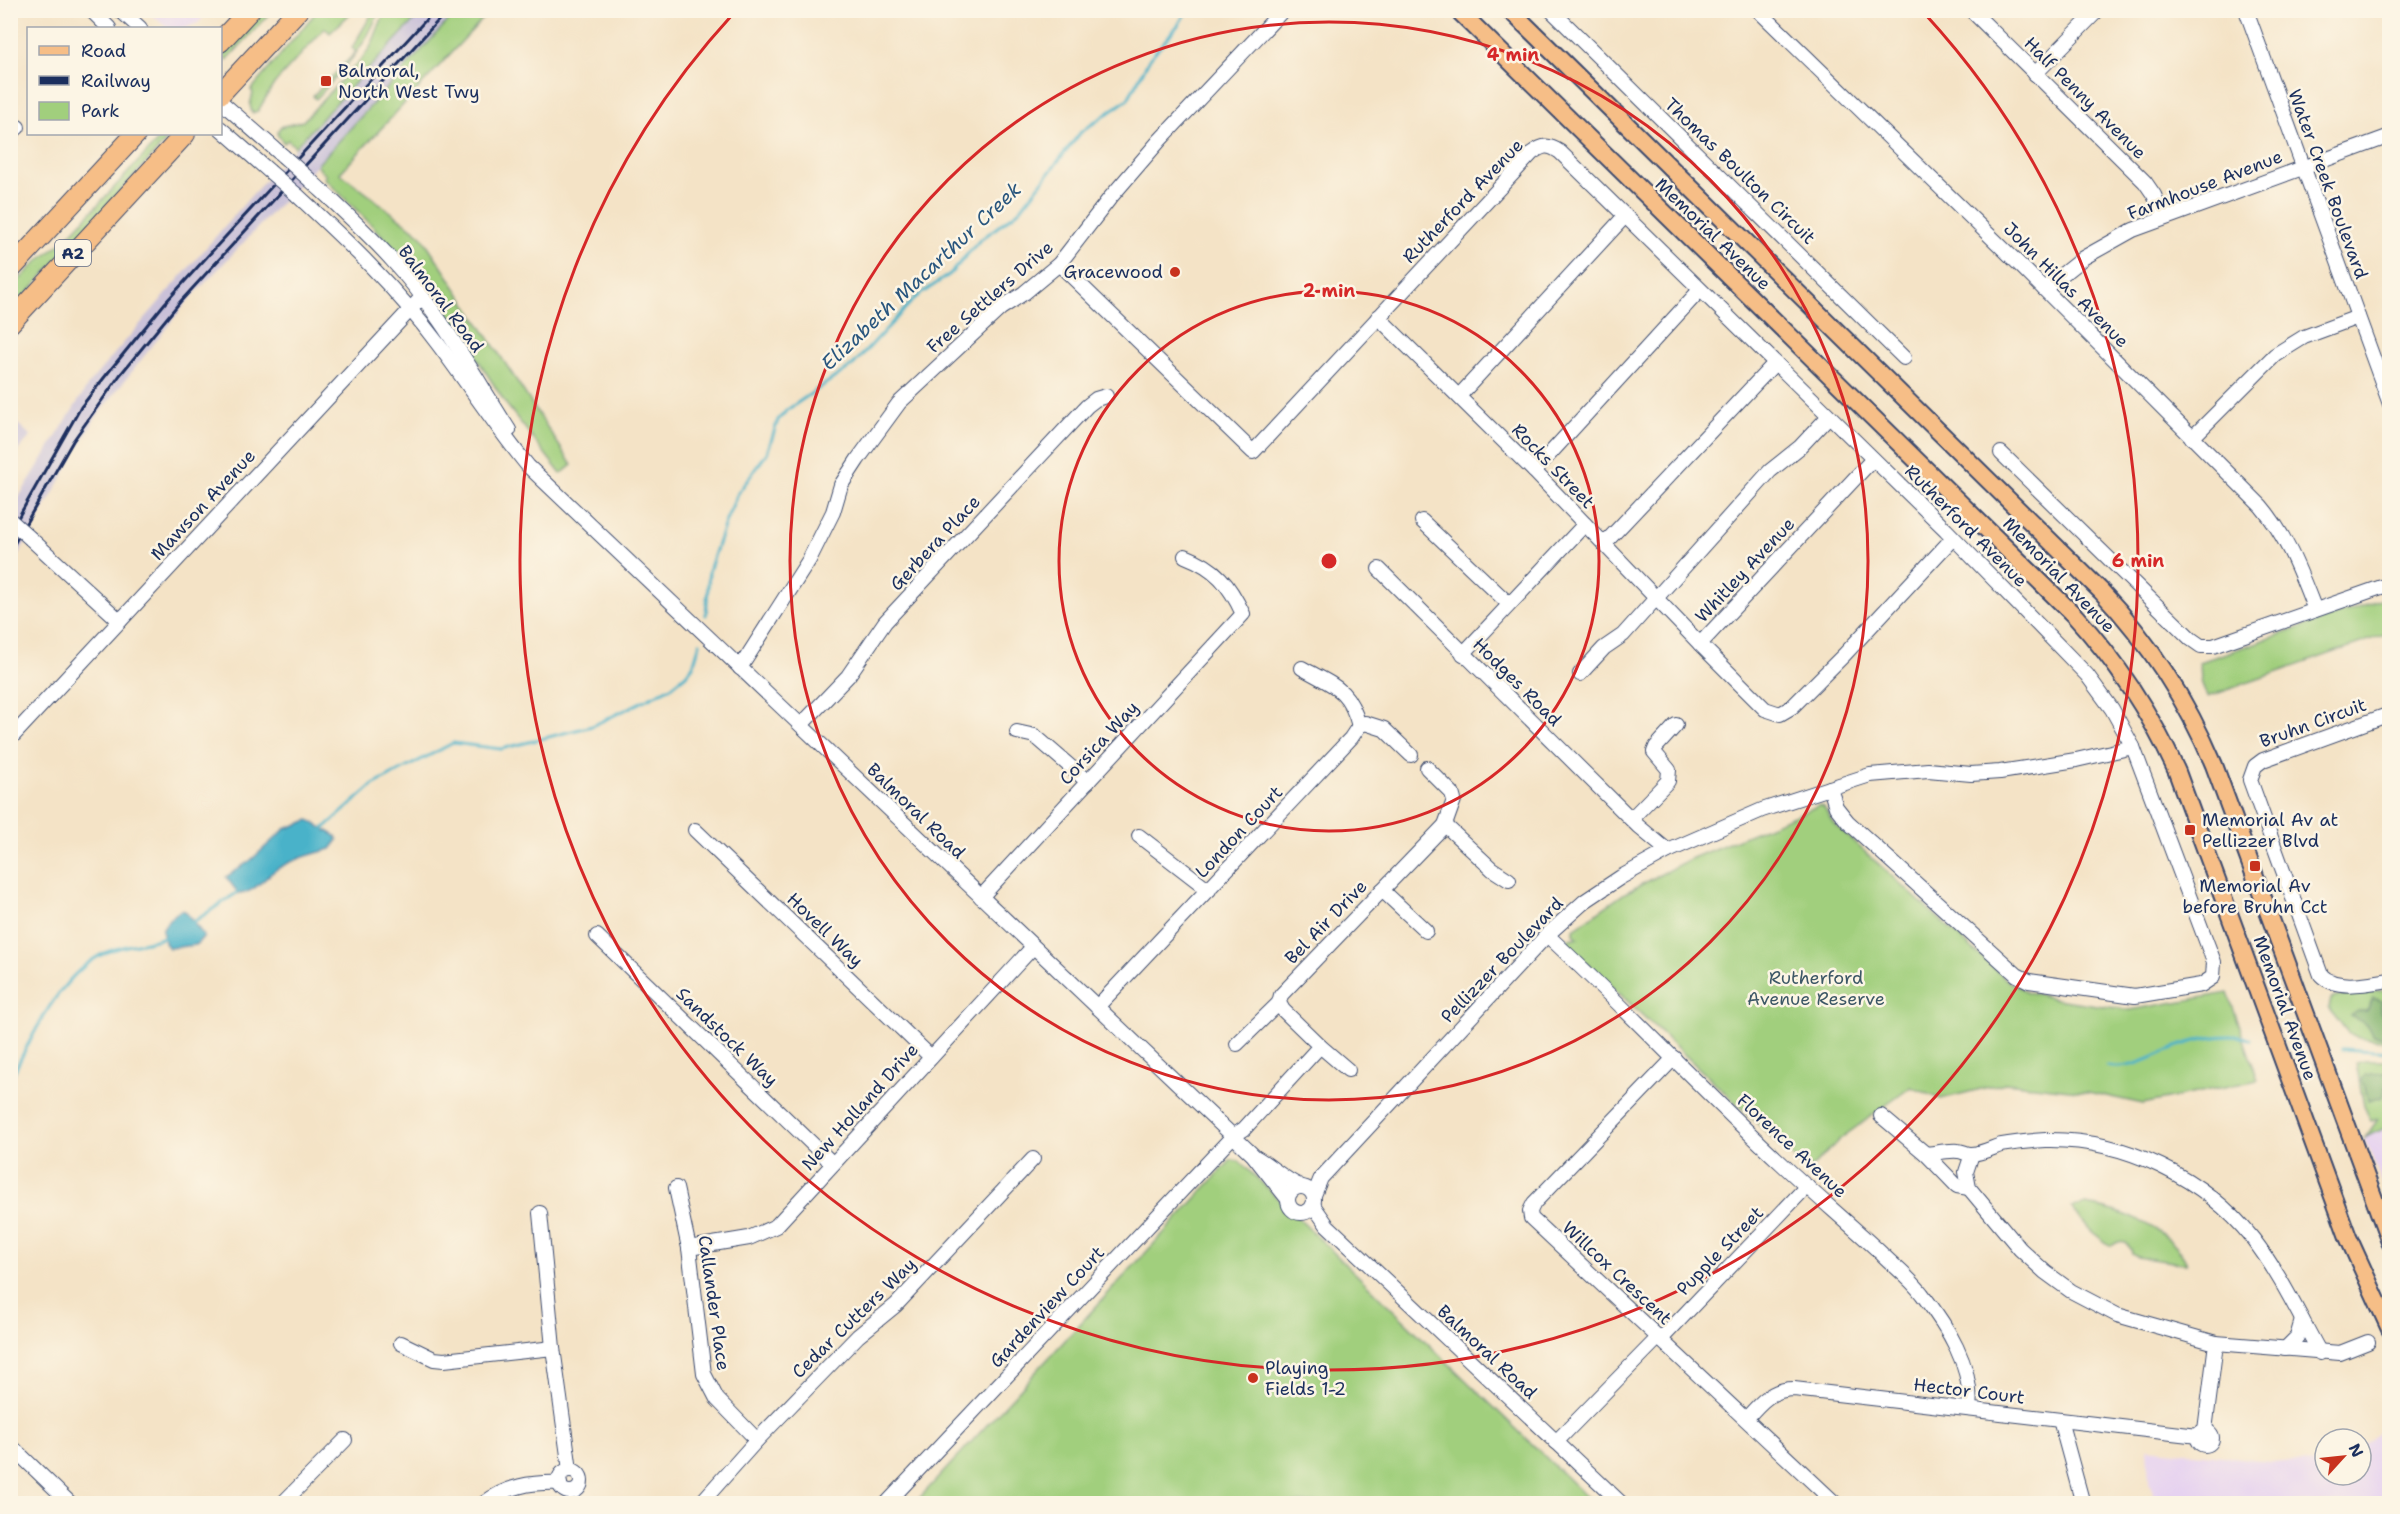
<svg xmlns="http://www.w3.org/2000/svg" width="2400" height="1514" font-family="'Shantell Sans',sans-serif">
<rect width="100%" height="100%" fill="#fcf5e5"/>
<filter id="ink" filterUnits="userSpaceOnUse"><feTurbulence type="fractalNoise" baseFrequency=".0167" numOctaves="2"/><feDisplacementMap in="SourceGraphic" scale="12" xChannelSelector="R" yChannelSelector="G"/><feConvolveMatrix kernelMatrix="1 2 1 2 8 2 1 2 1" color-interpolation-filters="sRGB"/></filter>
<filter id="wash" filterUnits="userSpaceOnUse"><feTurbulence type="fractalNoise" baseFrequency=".008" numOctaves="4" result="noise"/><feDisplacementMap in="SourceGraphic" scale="24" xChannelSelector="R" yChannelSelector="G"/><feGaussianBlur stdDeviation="1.35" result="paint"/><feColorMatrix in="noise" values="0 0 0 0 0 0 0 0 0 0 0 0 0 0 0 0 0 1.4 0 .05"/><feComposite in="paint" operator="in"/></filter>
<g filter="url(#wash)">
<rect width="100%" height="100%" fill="#f4e3c6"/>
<g fill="#e6d2f0">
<path d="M147,11H209L198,23L185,28H169Z"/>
<path d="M2389,1126V1201L2365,1138Z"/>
<path d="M2389,1424V1503H2156L2149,1481L2147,1448L2289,1463L2325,1464V1475H2361V1446Z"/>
</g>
<g fill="#c8bfd8">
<path d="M423,11H457L318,164L186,303L96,417L11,568V510L90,382L250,197Z"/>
<path d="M11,418L31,436L11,458H10Z"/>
</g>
<g fill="#a1cf7d" stroke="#5e7f6e" stroke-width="1.5">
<path d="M374,10L379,11C365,48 343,70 316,99L313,96L356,52L352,48Z"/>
<path d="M262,11H272L227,60L221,54Z"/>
<path d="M317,11H353L330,33L325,28L274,84L258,111L252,113L250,105L253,93L251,90Z"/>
<path d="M385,11H423L295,147L288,140L284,143L277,134L280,127L303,121L364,56L371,46Z"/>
<path d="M457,11H490L340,173L421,235L572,465L561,474L506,404L447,311L407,260L324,178L326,175L318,167V164Z"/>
<path d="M164,134H172L11,311L10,289L37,262L64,241Z"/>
<path d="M2389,597V633L2207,697L2201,681L2200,662Z"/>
<path d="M1820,805L1824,807L1833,823L2009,982L2028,992L2056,999L2130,1010L2228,993L2258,1080L2143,1104L2088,1092L2005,1083L1941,1099L1911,1087L1840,1139L1808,1171L1570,947L1566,939L1578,938L1574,934V929L1625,893L1690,859Z"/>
<path d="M2389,990V1040C2345,1039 2355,1040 2329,1008L2331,999L2336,997Z"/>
<path d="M2363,1061H2389V1126L2365,1138L2378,1119L2371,1121L2364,1106L2356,1063Z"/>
<path d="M1231,1160L1239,1161L1593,1503H915Z"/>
<path d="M2085,1205C2122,1210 2171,1228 2187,1264L2137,1257L2132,1254L2131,1249L2126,1243L2118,1242L2111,1246L2091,1231L2071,1207Z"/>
</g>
<g fill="#80b26c" stroke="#4e7065" stroke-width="1.5">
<path d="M2373,998L2382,1001L2380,1011L2383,1016L2389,1018V1038L2373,1035C2368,1022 2361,1022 2350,1016L2357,1011H2367Z"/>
<path d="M2389,1072V1085L2386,1087L2383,1097L2368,1101L2365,1087L2361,1080L2366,1075Z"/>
</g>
<g fill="#4ab2c9" stroke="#327094" stroke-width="1.5">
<path d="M309,820L336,836L338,840L331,849C312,854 290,860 274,871C264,879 253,893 239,894L226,877L251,860L285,829Z"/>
<path d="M181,910L185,911L204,936L196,945L169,948L165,943L162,930L169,919Z"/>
</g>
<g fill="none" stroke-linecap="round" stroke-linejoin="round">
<g stroke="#4ab2c9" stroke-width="3">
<path d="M706,615L709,571L726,520L738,493L767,453L778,420L787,410L853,365L915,298L950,274L979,241L1020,210L1081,132L1128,99L1150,58L1179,24L1187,10"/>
<path d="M321,831L373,785L453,743L501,749L592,726L623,711L671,687L686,675L693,666L700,643"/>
<path d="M192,923L241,890"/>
<path d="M2342,1049L2390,1052"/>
<path d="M2107,1066C2127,1071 2151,1058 2169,1050C2193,1040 2226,1031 2251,1039"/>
<path d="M10,1080C32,1037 60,972 107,952C125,944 146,944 165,937"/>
</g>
</g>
</g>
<g filter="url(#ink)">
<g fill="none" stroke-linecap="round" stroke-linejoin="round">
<g stroke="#3c4a6e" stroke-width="16">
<g id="minor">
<path d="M91,10L109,28"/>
<path d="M120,10L140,28"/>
<path d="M1551,10L1904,358"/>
<path d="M1758,10L2023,268L2261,506C2288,538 2300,572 2315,610"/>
<path d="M1971,10L2145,182L2154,195L2164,218"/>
<path d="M2246,10L2390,404"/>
<path d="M2035,74L2098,10"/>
<path d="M220,101L283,156"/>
<path d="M220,128L269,171"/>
<path d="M10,134L18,127"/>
<path d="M310,180C338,206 367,232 392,260C439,311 472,372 509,430"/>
<path d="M297,195C348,242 397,289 438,344C469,385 496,427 528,466L1253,1155L1287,1198"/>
<path d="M1059,264L1253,452L1532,153C1543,145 1548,144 1560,152L1946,530L2087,675L2112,709L2133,747L2214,962L2213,977L2201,985L2135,996L2029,981L2017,975L1848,822L1836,807L1830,788"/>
<path d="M2044,289L2083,258L2133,230L2390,136"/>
<path d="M1378,317L1534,471L1700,644"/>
<path d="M1459,396L1625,216"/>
<path d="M2192,438L2275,355L2304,337L2358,317"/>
<path d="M2001,453L2191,639L2201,646H2213L2390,584"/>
<path d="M1873,459L1700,644L1765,709L1780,714L1792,707L1844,655L1953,538"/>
<path d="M1534,471L1700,290"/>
<path d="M1422,521L1509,604"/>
<path d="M31,539L120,621"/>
<path d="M1604,544L1775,363"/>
<path d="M1379,569L1639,827L1668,851"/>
<path d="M1463,654L1585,524"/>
<path d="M740,668L809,560L833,512L841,485L858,459L899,403L1001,308L1024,293L1059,264L1110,198L1160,140L1283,10"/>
<path d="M1302,668C1334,686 1349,688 1359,726"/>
<path d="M1580,674L1604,648L1623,635L1770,471L1800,447L1829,416"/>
<path d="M2390,714L2263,760L2255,766L2250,780L2321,975C2336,991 2370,983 2390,980"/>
<path d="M801,725L848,676L885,622L1087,406L1096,399L1106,396"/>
<path d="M1017,732L1035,736L1088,782"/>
<path d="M10,739L422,297"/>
<path d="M1427,768L1452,793L1454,800L1445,825"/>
<path d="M1631,819L1668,781L1669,770L1654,752L1656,747L1676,725"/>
<path d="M695,830L931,1057"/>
<path d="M1139,836L1209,890"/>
<path d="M1382,890L1426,931"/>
<path d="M981,897L1243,614C1229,584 1216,568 1185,556"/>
<path d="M1547,935C1627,1009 1702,1090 1782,1164C1815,1195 1850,1224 1883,1255C1896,1268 1911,1279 1922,1294C1946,1325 1974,1367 1969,1409"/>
<path d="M597,936L833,1164"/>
<path d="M1097,1007L1351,738L1359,726L1365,723L1384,729L1411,755"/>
<path d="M1237,1044L1279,1003"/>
<path d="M1320,1046L1348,1070"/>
<path d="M1674,1058L1534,1203L1530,1211L1531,1218L1836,1504"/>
<path d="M1881,1116L1926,1154L1957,1186L1969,1188"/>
<path d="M1926,1154C1936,1153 1948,1150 1958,1151C1962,1151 1966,1154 1971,1154C1980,1154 1992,1148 2001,1145C2016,1142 2032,1141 2047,1140C2125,1139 2205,1178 2253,1239C2280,1274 2299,1315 2320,1353"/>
<path d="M1972,1154L1966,1172L1969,1188L2020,1249L2045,1272L2071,1291L2117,1315L2216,1343L2205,1430"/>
<path d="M1257,1158C1272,1167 1284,1179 1300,1186"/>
<circle cx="1301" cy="1200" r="13"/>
<path d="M676,1188L689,1248L704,1374L717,1399L757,1440"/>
<path d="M1314,1195L1321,1178L1547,935L1585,901L1621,877L1668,851L1762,810L1870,775L1928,770L1971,774L2000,772L2076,760L2133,747"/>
<path d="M1313,1205L1327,1225L1622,1504"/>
<path d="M540,1213L553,1348L570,1470"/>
<path d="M689,1248L749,1238L776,1226L1033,947"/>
<path d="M401,1343L434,1359L444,1360L553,1348"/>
<path d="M2216,1343L2340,1353L2368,1342"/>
<path d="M2285,1349L2297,1337L2302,1320"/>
<path d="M1746,1419C1760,1403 1771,1389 1794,1389L2198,1436"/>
<path d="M2060,1420L2083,1504"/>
<circle cx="2205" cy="1438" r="7"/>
<path d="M1556,1442L1654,1342L1665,1335L1807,1186"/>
<path d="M10,1445L71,1504"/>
<circle cx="570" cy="1481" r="11"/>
<path d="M282,1504L345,1440"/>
<path d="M483,1504C506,1486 532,1482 560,1483"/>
<path d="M700,1504L757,1440L858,1336L896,1305L1033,1159"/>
<path d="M886,1504L1233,1136L1244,1129L1320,1046L1283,1010L1279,1003L1281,995L1445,825L1492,869L1509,880"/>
</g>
</g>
<g stroke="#3c4a6e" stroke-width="20">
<g id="major">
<path d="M1458,10L2075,616C2118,663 2151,714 2177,772L2348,1237L2390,1329"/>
<path d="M1510,10L2101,591C2149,642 2187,701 2214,765L2390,1242"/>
</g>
</g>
<g stroke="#3c4a6e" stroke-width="22">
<g id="highway">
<path d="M220,42L250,10"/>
<path d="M220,94L298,10"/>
<path d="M10,270L136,134"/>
<path d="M10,323L185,134"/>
</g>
</g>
<use href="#minor" stroke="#fff" stroke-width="14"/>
<use href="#major" stroke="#f6be87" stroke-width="16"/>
<use href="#highway" stroke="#f6be87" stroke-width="20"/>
<g stroke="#1b2f5e" stroke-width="3">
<path d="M10,532L81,407L111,369L165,303L215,248L435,10"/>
<path d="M10,551L73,441L120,375L180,302L448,10"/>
</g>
<g stroke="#3c4a6e" stroke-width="16" stroke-linecap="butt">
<g id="minor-bridge">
<path d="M283,156L310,180"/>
<path d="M269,171L297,195"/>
<path d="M10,520L31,539"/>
</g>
</g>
<use href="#minor-bridge" stroke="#fff" stroke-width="14"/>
</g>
</g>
<g fill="none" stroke="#d62828" stroke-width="3">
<circle cx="1329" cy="561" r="270"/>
<circle cx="1329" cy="561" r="539"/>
<path d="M1925 14A809 809 0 1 1 733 14"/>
</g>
<g fill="#c8321e" stroke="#fcf5e5" stroke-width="2">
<rect x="320" y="75" width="12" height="12" rx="3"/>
<circle cx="1175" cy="272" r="6"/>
<rect x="2184" y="824" width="12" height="12" rx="3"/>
<rect x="2249" y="860" width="12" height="12" rx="3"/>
<circle cx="1253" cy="1378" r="6"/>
</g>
<g text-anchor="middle" stroke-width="5" stroke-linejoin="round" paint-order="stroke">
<rect fill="#fcf5e5" stroke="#5e6a86" stroke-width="1.5" x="55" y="240" width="36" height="26" rx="4.5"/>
<g font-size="16" font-weight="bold" fill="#1b2f5e">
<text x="73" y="259">A2</text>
</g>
<g font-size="18" fill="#1b2f5e" stroke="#fcf5e5" text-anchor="start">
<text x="338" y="77">Balmoral,<tspan x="338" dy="21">North West Twy</tspan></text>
<text x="1163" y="278" text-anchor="end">Gracewood</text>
<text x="2202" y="826">Memorial Av at<tspan x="2202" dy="21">Pellizzer Blvd</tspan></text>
<text x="2255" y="892" text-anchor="middle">Memorial Av<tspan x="2255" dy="21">before Bruhn Cct</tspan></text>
<text x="1265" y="1374">Playing<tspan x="1265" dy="21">Fields 1-2</tspan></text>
</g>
<g font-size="18" fill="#1b2f5e" stroke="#fcf5e5">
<text transform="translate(2085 98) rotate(45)" y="6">Half Penny Avenue</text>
<text transform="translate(1740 171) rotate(44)" y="6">Thomas Boulton Circuit</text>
<text transform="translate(2328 184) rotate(70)" y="6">Water Creek Boulevard</text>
<text transform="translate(2205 185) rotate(-21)" y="6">Farmhouse Avenue</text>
<text transform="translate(1463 201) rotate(-46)" y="6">Rutherford Avenue</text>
<text transform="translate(1713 234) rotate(44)" y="6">Memorial Avenue</text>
<text transform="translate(2066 285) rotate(45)" y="6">John Hillas Avenue</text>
<text transform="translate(990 297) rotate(-41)" y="6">Free Settlers Drive</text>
<text transform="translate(441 299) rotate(53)" y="6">Balmoral Road</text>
<text transform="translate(1553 466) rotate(46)" y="6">Rocks Street</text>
<text transform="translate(203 505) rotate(-47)" y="6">Mawson Avenue</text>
<text transform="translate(1966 526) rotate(45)" y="6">Rutherford Avenue</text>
<text transform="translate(935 543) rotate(-47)" y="6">Gerbera Place</text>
<text transform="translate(1745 570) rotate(-47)" y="6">Whitley Avenue</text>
<text transform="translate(2059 575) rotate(46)" y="6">Memorial Avenue</text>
<text transform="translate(1517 682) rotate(45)" y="6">Hodges Road</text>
<text transform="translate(2313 723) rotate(-20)" y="6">Bruhn Circuit</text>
<text transform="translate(1099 743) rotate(-47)" y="6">Corsica Way</text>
<text transform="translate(916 811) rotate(44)" y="6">Balmoral Road</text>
<text transform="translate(1239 832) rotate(-47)" y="6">London Court</text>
<text transform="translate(1326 922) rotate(-46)" y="6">Bel Air Drive</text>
<text transform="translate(825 930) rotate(44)" y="6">Hovell Way</text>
<text transform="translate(1502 960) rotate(-46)" y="6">Pellizzer Boulevard</text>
<text transform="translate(2285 1008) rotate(70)" y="6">Memorial Avenue</text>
<text transform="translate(727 1037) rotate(44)" y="6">Sandstock Way</text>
<text transform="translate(860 1107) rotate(-48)" y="6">New Holland Drive</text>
<text transform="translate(1792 1146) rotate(43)" y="6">Florence Avenue</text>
<text transform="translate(1720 1251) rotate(-46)" y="6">Pupple Street</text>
<text transform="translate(1617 1273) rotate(43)" y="6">Willcox Crescent</text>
<text transform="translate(714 1303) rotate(82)" y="6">Callander Place</text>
<text transform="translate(1047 1307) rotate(-47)" y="6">Gardenview Court</text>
<text transform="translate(854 1318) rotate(-44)" y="6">Cedar Cutters Way</text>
<text transform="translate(1487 1352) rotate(43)" y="6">Balmoral Road</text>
<text transform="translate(1969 1391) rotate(7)" y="6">Hector Court</text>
</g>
<g font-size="18" fill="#3c5766" stroke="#fcf5e5">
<text x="1816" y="984">Rutherford<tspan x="1816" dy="21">Avenue Reserve</tspan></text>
</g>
<g font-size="20" font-style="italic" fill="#29567e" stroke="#fcf5e5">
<text transform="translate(921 276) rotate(-43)" y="7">Elizabeth Macarthur Creek</text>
</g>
</g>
<circle cx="1329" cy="561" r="9" fill="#d62828" stroke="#fcf5e5" stroke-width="3"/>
<g font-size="18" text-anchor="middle" font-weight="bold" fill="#d62828" stroke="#fcf5e5" stroke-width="5" stroke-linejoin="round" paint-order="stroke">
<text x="1513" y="61">4 min</text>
<text x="1329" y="297">2 min</text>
<text x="2138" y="567">6 min</text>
</g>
<rect width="2400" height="1514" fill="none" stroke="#fcf5e5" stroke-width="36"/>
<rect x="27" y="27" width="195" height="108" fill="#fcf5e5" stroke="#a2a6af" stroke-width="1.5"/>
<rect x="39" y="46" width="30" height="9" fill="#f6be87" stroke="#a2a6af" stroke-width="1.5"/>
<text x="81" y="57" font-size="18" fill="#1b2f5e">Road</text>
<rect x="39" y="76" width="30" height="9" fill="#1b2f5e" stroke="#a2a6af" stroke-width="1.5"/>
<text x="81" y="87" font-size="18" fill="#1b2f5e">Railway</text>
<rect x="39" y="102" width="30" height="18" fill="#a1cf7d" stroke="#a2a6af" stroke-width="1.5"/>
<text x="81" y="117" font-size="18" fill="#1b2f5e">Park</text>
<g transform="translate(2343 1457) rotate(63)"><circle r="28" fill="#fcf5e5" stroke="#a2a6af" stroke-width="1.5"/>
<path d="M0-4.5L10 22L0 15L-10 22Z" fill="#c8321e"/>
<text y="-9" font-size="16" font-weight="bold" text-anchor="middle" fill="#1b2f5e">N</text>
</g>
</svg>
